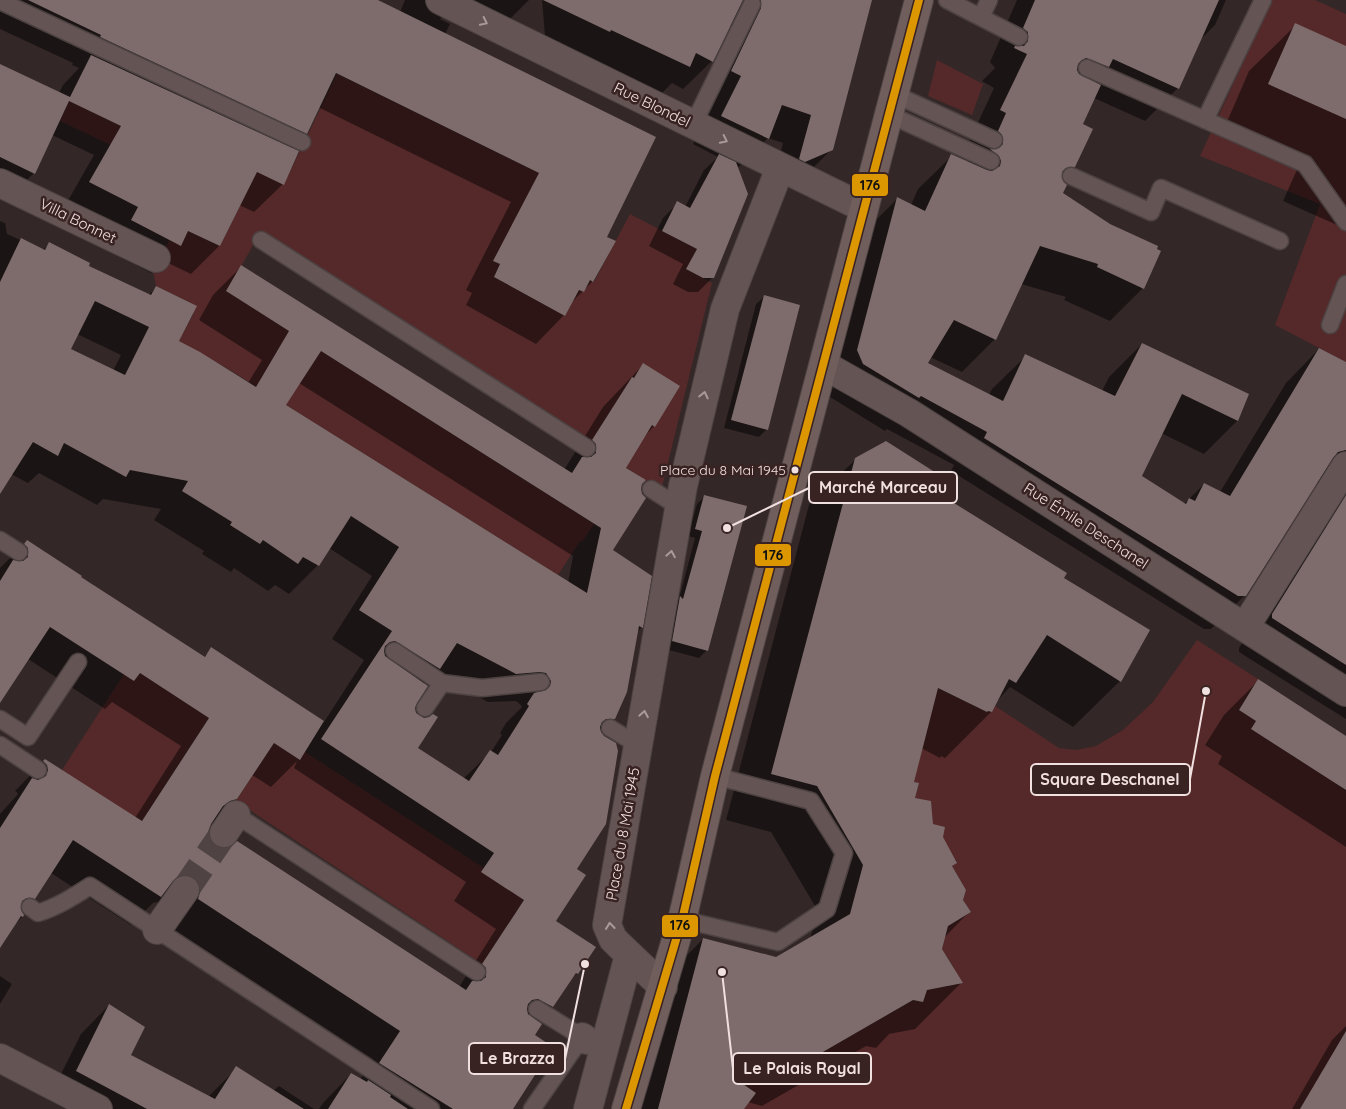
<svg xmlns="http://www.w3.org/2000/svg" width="1346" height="1109" font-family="Quicksand,sans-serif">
<rect width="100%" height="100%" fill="#342727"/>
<g fill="#552929">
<path d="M1272,0H1315L1346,14V362L1275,325L1320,204L1200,156Z"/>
<path d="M937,60L983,84L972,115L928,96Z"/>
<path d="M337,74L571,189L493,261L500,264L494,277L565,316L579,290L584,292L590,280L594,282L630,214L697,249L686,269L712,283L662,487L653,485L260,233L227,291L594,524L582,542L580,541L558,575L230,370L179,341L194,313L189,309L191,303L156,286L153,270L170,239L181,245L188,231L220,246L240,206L60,121L76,86L94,113L123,127L131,111L284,184Z"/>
<path d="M1197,640L1258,679L1239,710L1256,721L1251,729L1300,761L1342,776L1336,784L1346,791V1109H744L755,1093L738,1081L754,1056L793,1048L799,1057L809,1060L913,1000L923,1002L926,991L938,984C943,987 947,988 952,984C963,975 947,958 942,949L944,941L939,939L942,930L971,912L963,900L966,890L952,866L957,862L933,824L931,802L915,798L919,784L914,782L931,685L987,712L988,711L992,712L995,706L1059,748L1076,750L1096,746L1123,730L1153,702Z"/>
<path d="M159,643L209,718L117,859L62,770L124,674L134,681Z"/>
<path d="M274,743L305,752L484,868L482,872L524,900L482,964L236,801Z"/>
</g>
<g fill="#0007" fill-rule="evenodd">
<path d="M0,0H376L400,12L405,0H459L440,19L450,24L445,34L606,237L592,282L570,304L564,315L536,344L466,305L472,293L466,290L511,202L318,107L306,133L290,149L283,184L254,212L239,205L219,246L191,274L164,261L151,273L104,249L110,235L62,211L94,155L52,135L34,173L5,202L0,199V65L59,93L63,85L79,68L72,65L73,63L0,29Z"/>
<path d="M461,0H529L507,22Z"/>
<path d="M542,0H871L832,149L803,178L772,187L783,143L768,138L739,167L735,165L713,277L698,292H688L673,284L683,264L649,246L663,218L678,203L685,207L704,170L718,157L693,144L713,105L703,99L732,27L729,25L712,61L683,89L672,83L660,95L546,48Z"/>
<path d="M1017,0H1226L1215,25L1199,41L1178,88L1145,121L1094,98L1082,125L1074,166L1061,179L1062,193L1143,288L1110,321L1064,300L1066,297L1021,284L995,339L962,372L930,357L927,364L989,395L992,389L1026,356L1102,391L1109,377L1142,344L1247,394L1237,421L1204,454L1161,433L1141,477L1184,504L1204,484L1220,492L1286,383L1319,349L1346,364V719L1239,652V648L1326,509L1320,486L1315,484L1245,595L1211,629H1204L951,471L954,465L887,429L885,431L830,397L824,384L864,232L897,199L911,205L918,189L952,156L967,162L974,147L968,144L994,88L982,81L995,68L990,62Z"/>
<path d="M1296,25L1346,47V229L1283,201L1299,165L1223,131L1249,71Z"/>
<path d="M0,221L5,223L7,234L43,250L50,243L87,267L148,296L156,287L178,342L248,383L262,360L199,320L213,295L241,267L564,470L603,407L643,365L654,426L644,437L624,468L641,483L612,550L650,577L641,628L636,633L614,718L600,732L575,869L555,922L577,973L568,982L552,1007L537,1022L512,1109H319L323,1103L351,1074L360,1080L373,1059L170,927L165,905L157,902L153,903L131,925L51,873L34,898L20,912L22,917L15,924L0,946V814L18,794L15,790L17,789L45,760L135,818L181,746L112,702L105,709L28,659L0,701V568L27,541L80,578L203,658L212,649L324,722L364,660L332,639L372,576L329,548L318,565L289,594L275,585L268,591L234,568L231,572L202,554L204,551L154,520L161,509L103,499L97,505L39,473L28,483L11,474L0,488ZM77,334L121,355L113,371L70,350ZM299,383L573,556L568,583L284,406ZM434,674L488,702L516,701L521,705L522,707L506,723L500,733L502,735L491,752L463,779L416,748L415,702L423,684ZM297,761L294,768L466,882L454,901L496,929L459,987L214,847L209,841L207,832L209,826L236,799L252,775L271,787Z"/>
<path d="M764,297L767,429L759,437L724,428L756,304Z"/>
<path d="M856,459L931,490L1062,578L1149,630L1120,681L1073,727L1010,687L996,702L991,712L945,758L941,756L940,758L921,748L912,783L914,798L941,837L956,862L951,867L962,900L969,912L944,938L941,949L961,983L915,1029L889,1034L876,1048L866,1046L762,1106L748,1102L743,1109H624L657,986L703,939L776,959L810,939L818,911L771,832L726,820L809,505Z"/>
<path d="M705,496L707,650L699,658L665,649L673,605L679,599L695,538L688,536L697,504Z"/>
<path d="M1258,681L1346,738V847L1218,764L1222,756L1205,745L1224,715Z"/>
<path d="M0,976L12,984L0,1004Z"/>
<path d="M109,1005L129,1056L208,1097L237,1068L273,1091L279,1086L314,1109H65L48,1100L81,1034Z"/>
<path d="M1346,1026V1109H1292L1332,1040Z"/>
</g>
<g fill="#7e6c6c" fill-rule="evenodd">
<path d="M28,0H378L656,137L607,237L616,241L593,282L590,280L584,292L579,290L565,316L494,277L500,264L493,261L539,173L336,73L307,134L100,37L101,35Z"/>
<path d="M543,0H743L713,62L696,53L690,67L611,30L610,32Z"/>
<path d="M761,0H872L833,150L805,162L799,159L811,115L782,105L769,139L721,116L741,76L731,71L761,8Z"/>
<path d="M1035,0H1219L1179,89L1113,59L1109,67L1086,58L1082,60L1078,64L1077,70L1079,74L1101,85L1083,124L1093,129L1075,167L1066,168L1062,172L1063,181L1067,185L1063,193L1110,224L1158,246L1157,249L1161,251L1144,289L1097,267L1098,264L1040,246L996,340L954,320L928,363L1003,401L1025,354L1115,396L1142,343L1249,394L1238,421L1182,394L1142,476L1186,504L1189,498L1195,501L1204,483L1230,496L1319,348L1346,362V450L1338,452L1333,458L1246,596H1238L984,438L987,432L921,396L919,398L863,364L857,350L897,197L925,211L951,154L987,170L992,171L1000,166L1001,161L999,156L990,149L999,148L1003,144L1002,135L998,131L1006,113L1000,110L1027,54L1014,48L1015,46H1024L1028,41V32L1023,28Z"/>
<path d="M1295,23L1346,46V119L1268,84Z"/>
<path d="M91,55L299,151L284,185L257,172L220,246L188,231L181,246L131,220L138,207L89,182L121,126L69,101L35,174L0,157V64L70,97Z"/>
<path d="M719,154L736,162L748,194L714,278H703L686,269L697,249L662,231L677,201L690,208Z"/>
<path d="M21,238L45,250L49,242L90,263L89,266L151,295L156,286L197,306L179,341L200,352L256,387L289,331L226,291L241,265L572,473L582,457H591L596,453V444L592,440L632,377L634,378L643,363L680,386L655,427L652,425L626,468L646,480L642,484L641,489L642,494L646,498L613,550L652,576L643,628L639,626L627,692L615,719H606L602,722L600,727L601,732L604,736L616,743L618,751L606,824L577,869L586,875L556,921L596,947L578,974L576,973L553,1007L538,999L532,1000L528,1004L527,1009L528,1014L542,1024L535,1035L553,1047L513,1109H453L379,1063L400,1031L198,899L200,892L199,884L194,878L187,875L179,876L173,881L161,897L73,840L35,899L27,898L22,901L21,910L24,915L23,917L21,916L0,948V828L32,778L38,780L46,776L48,770L47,765L43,761L45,759L142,821L209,718L140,673L134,681L50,627L0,703V581L13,560L23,561L28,557V548L24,544L27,540L82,576L81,577L205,657L211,647L324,721L300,760L274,743L237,799L230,801L223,806L211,824L208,832L210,840L215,846L223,848L230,847L237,841L466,990L472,981H481L486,977V968L482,964L524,900L481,872L494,853L321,739L392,631L359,610L399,547L351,516L319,566L303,557L298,564L263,540L260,544L230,525L232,522L182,491L188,481L130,470L126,477L64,443L58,456L33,442L0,494V282ZM95,301L149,327L125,375L71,349ZM321,351L601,528L587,593L286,405ZM395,641L440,669L457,643L516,674L540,672L546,673L551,681L550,686L546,690L534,693L527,704L529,706L498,755L490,750L469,781L418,748L438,717L433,714L429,717L424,718L416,713L415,708L417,703L428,686L385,656L384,651L385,646L390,642Z"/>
<path d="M764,295L800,305L768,430L731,420Z"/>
<path d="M886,441L941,476L933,490L1067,573L1064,578L1150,630L1121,682L1047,635L1016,683L1009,679L992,712L988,711L987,712L938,688L914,782L919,783L915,798L931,801L933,824L945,827L943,837L957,863L952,866L966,890L963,900L971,912L948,926L942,949L963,983L927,990L923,1002L913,1000L809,1060L785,1053L737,1080L756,1093L744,1109H658L703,938L776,957L850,914L863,865L817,786L771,774L855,458Z"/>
<path d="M704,495L747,506L708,651L672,641L680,596L683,599L702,531L695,529Z"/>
<path d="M1346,495V665L1272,618V614Z"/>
<path d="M1258,679L1346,736V790L1251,729L1256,721L1239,710Z"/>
<path d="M109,1004L145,1027L131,1055L215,1099L236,1066L304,1109H147L76,1071Z"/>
<path d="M1346,1031V1109H1300Z"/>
<path d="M351,1073L367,1082L368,1080L391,1095L390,1097L408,1109H328Z"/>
</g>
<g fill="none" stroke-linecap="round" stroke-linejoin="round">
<path stroke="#504343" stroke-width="28" stroke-dasharray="28 14" stroke-linecap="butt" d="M185,890L224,833"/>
<g stroke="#4d4242" stroke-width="19">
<g id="lane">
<path d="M947,0L1019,37"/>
<path d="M0,1L302,142"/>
<path d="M981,17L989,0"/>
<path d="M1087,68L1305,164L1346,222"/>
<path d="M894,94L994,140"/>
<path d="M888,114L991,161"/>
<path d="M1205,120L1263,0"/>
<path d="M693,125L752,4"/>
<path d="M1071,176L1151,212L1161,188L1280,241"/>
<path d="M261,240L587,448"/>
<path d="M1330,325L1346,284"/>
<path d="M651,489L679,507"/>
<path d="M0,540L19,552"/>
<path d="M394,651L442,683L482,688L541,682"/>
<path d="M425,708L442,683"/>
<path d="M0,719L28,737L78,662"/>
<path d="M610,728L638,745"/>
<path d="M0,745L38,770"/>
<path d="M236,815L477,972"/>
<path d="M30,907L38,913C57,907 73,897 90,886L431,1109"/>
<path d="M683,916L697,923L778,942L827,909L844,853L811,801L715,776"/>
<path d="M532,1109L582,1037L537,1009"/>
</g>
</g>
<g stroke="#4d4242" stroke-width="30">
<g id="street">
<path d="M440,0L864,208"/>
<path d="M0,183L156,258"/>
<path d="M824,365L909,413L1346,692"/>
<path d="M1245,627L1346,466"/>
<path d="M224,833L236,815"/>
<path d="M157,930L185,890"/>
<path d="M663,987L619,945L613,939L607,925L683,486L725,309L780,168"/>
<path d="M582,1037L586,1040"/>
<path d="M0,1058L98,1109"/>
<path d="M588,1109L629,955"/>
</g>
</g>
<g stroke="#4d4242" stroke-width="30">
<path id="secondary" d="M626,1109L683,916L715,776L919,0"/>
</g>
<use href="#lane" stroke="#645454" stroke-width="16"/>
<use href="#street" stroke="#645454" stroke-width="28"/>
<use href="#secondary" stroke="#705e5d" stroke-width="28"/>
<g stroke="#392222" stroke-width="11">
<path id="bus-1" d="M626,1109L683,916L715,776L919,0"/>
</g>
<use href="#bus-1" stroke="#dc9600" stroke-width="8"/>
</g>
<defs><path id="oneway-chevron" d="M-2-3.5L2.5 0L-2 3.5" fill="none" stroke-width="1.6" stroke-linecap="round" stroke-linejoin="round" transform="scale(1.25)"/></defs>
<g stroke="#aa9a9a">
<use href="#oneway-chevron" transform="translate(484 22) rotate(26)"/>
<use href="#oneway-chevron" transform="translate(724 140) rotate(26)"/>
<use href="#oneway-chevron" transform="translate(704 395) rotate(-77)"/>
<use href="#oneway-chevron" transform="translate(671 554) rotate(-80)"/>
<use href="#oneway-chevron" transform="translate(644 714) rotate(-80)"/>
<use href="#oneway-chevron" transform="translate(610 926) rotate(-96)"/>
</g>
<circle fill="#f0e0df" stroke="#392222" stroke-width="2" cx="795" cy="470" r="4.5"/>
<g text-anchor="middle" stroke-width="5" stroke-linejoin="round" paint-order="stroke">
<g font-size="14" fill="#f0e0df" stroke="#392222" text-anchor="end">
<text x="786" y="475">Place du 8 Mai 1945</text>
</g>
<g font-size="15" fill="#f0e0df" stroke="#392222">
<text transform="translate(652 105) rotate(26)" y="5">Rue Blondel</text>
<text transform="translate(78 221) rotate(26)" y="5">Villa Bonnet</text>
<text transform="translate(1086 526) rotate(33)" y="5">Rue Émile Deschanel</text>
<text transform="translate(623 834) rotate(-80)" y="5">Place du 8 Mai 1945</text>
</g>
</g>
<path fill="none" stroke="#f0e0df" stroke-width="2" d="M727 528L809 488M1206 691L1190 779M585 964L565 1059M722 972L733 1069"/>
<g fill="#f0e0df" stroke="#392222" stroke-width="2">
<circle cx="727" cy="528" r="5"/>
<circle cx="1206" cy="691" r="5"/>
<circle cx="585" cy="964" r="5"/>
<circle cx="722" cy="972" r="5"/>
</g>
<g fill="#392222" stroke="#f0e0df" stroke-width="2">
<rect x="809" y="472" width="148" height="31" rx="5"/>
<rect x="1031" y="764" width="159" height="31" rx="5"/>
<rect x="469" y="1043" width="96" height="31" rx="5"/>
<rect x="733" y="1053" width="138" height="31" rx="5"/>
</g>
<g font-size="16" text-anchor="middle" font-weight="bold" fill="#f0e0df">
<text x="883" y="493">Marché Marceau</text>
<text x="1110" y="785">Square Deschanel</text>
<text x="517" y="1064">Le Brazza</text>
<text x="802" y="1074">Le Palais Royal</text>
</g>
<g stroke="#392222" stroke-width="2">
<rect x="851" y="173" width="38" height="24" rx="5" fill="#dc9600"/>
<rect x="754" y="543" width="38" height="24" rx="5" fill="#dc9600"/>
<rect x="661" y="914" width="38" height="24" rx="5" fill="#dc9600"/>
</g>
<g font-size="14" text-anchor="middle" font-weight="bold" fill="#111">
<text x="870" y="190">176</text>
<text x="773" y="560">176</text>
<text x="680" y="930">176</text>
</g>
</svg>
